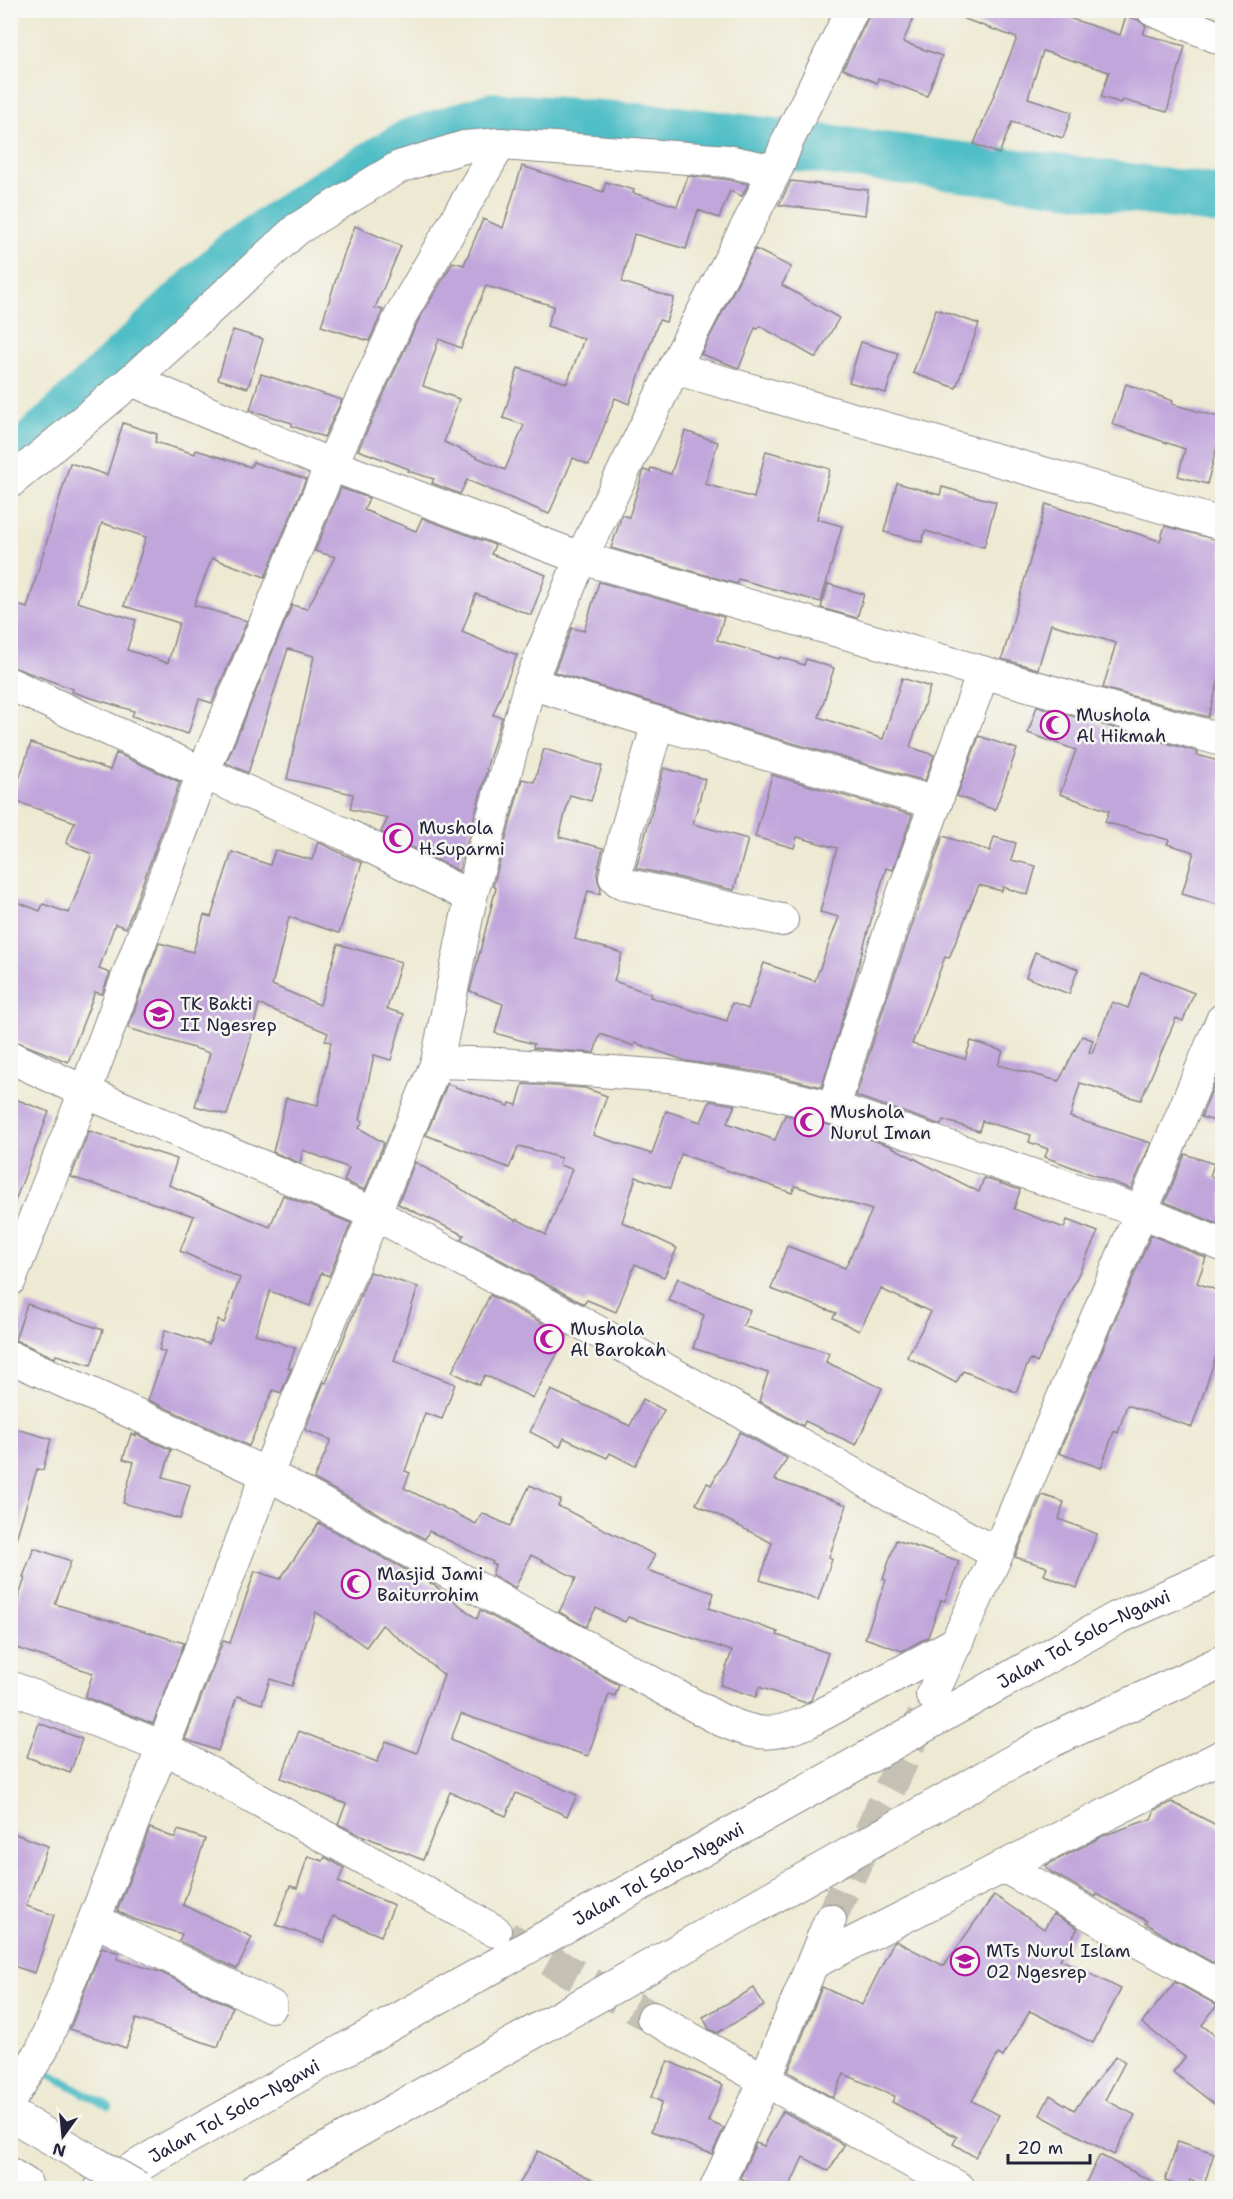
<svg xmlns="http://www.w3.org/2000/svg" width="1233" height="2199" font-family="'Shantell Sans',sans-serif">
<rect width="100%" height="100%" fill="#f6f6f2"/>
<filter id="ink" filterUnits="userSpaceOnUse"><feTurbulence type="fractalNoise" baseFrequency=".0167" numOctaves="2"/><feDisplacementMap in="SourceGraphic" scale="12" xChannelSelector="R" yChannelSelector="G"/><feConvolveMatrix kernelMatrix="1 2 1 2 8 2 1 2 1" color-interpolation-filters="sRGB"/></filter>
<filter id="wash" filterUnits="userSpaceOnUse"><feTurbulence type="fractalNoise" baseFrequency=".008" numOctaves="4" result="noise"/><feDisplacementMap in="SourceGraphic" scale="24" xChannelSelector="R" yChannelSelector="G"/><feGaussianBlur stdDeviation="1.35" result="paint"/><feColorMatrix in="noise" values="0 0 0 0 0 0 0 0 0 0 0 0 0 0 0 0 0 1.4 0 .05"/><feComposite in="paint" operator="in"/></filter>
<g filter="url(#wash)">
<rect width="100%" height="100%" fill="#ede9d2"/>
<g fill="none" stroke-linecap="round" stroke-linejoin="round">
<g stroke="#4fbec6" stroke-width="8">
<path d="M10,2052L27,2061"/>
<path d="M39,2068L109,2107"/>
</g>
<path stroke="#4fbec6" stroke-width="50" d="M26,453L235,255L320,197L411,143L493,117L678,131L1222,200"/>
</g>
<g id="blocks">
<g fill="#c1a6db" fill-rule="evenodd">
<path d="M870,10H917L903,42L942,56L927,96L878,78L877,83L843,69L868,18Z"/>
<path d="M948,10H1045L1120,35L1126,16L1138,20L1146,26L1143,34L1185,46L1167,112L1123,100L1121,103L1101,97L1109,72L1043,51L1028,98L1072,112L1063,138L1012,122L999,154L974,144L1017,38L948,13Z"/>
<path d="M522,166L603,192L606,182L634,190L633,193L677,206L688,176L724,179L748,184L742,196L730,191L719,218L698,210L686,249L634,234L622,282L674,298L666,322L659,320L629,404L615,398L589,465L573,458L549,514L467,480L460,494L432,483L434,479L408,471L409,469L358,450L418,321L453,262L464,265L483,219L503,228ZM486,286L554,306L547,326L584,339L567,383L518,368L503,418L524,425L505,470L444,442L459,399L423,386L439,339L461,348Z"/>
<path d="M791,181L868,190L865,215L779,205Z"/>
<path d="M355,226L401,246L375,308L383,310L369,341L321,326L345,251Z"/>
<path d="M755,249L791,267L782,285L839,318L816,358L760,326L758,329L755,328L739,368L701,354Z"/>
<path d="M936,309L979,324L956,388L913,373Z"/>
<path d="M233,330L263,339L248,388L218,379Z"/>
<path d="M861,342L898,353L886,393L849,382Z"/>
<path d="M261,374L342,400L324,437L292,426V423L250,410Z"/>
<path d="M1126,384L1173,401L1172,404L1222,418V427L1207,484L1178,476L1185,449L1112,424Z"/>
<path d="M123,423L157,434L155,442L195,454L196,450L251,467L253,462L306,479L265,577L212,558L194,605L247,621L212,703L199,699L188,734L132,716L134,711L72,692L73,689L10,666V647L16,628L10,626V602L27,608L70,463L107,475ZM102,523L146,537L124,606L179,623L168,663L127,650L136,620L77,602Z"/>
<path d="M685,431L718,442L705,484L754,498L766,451L830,469L817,519L842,526L821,602L738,579L737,584L611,548L622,515L629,517L644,470L650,472L651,468L671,474Z"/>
<path d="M897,483L940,495L942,487L996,502L984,547L925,531L922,542L884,532Z"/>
<path d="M341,488L369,498L364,510L416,531L422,518L495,545L491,554L546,575L531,615L476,594L462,632L517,655L493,715L502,717L486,769L487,770L459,871L381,832L388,818L350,809L353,794L287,779L314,656L288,649L248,773L226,763L292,605L307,609L335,557L315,551Z"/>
<path d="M1046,504L1160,541L1165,526L1222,541V669L1208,717L1103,688L1116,643L1051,624L1038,669L1002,659Z"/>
<path d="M599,582L724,617L717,640L779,659L780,657L804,665L806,659L834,668L819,717L883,739L902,678L930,687L910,747L934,755L925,781L663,706L554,672L572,628L584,631Z"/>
<path d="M828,584L864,594L857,618L821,608Z"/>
<path d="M1037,706L1198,752L1197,755L1222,762V906L1182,894L1194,852L1167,844L1169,840L1105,822L1109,811L1060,794L1076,750L1028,733Z"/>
<path d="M979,736L1017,749L995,810L957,796Z"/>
<path d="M31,743L110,770L116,753L180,782L126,928L115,924L99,969L110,973L102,994L95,992L68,1062L10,1039V899L40,911L43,904L69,913L92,854L66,843L75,822L12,800Z"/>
<path d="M544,749L602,766L591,801L570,795L559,837L603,848L597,873L598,881L601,888L600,894L588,891L575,939L622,953L614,981L651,994L650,997L727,1021L732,1003L748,1009L764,963L815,981L839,917L820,912L837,848L797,837L794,848L755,837L772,775L912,815L893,870L886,868L853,984L822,1087L765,1073L686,1061L635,1043L634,1046L600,1034L594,1053L533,1048L534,1044L495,1033L503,1004L470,991L496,888L493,886L522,779L534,782Z"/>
<path d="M664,768L705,779L693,824L748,839L734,890L636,868Z"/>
<path d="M943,836L990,851L994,837L1016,843L1011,860L1036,866L1028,895L1003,887L1002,891L979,885L949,958L945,957L912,1044L965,1059L971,1041L1003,1051L998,1065L1059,1081L1082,1036L1093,1040L1089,1052L1092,1053L1112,1002L1128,1008L1141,972L1194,993L1183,1021L1176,1018L1141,1100L1080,1083L1070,1117L1151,1143L1131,1189L1045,1157L1048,1149L1029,1142L1031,1135L982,1121L979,1131L943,1120L941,1125L856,1096L885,1003Z"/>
<path d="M318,842L362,863L339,933L289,917L272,985L320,1005L338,944L401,962L387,1009L404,1014L391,1060L374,1055L360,1120L363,1121L359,1128L384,1143L365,1190L344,1181L349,1168L303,1150L300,1163L273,1152L286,1098L318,1105L331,1042L325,1041L328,1033L259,1004L249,1045L227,1115L195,1106L210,1053L128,1028L159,943L193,952L204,915L211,917L232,852L270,865L275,850L312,860Z"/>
<path d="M1035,952L1078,969L1069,994L1026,977Z"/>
<path d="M1222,1065V1123L1201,1117Z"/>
<path d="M447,1084L509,1106L510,1103L517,1105L523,1084L585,1088L607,1096L593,1135L652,1154L666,1111L701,1122L710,1101L735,1105L727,1123L775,1140L785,1115L829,1125L890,1146L979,1192L984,1178L1020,1190L1014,1209L1064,1228L1067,1220L1098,1232L1037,1363L1030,1359L1016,1392L963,1371L956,1383L907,1357L931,1312L881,1289L859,1331L833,1318L836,1313L771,1289L787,1246L845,1268L872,1210L795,1186L792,1193L681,1154L670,1188L636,1177L622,1222L677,1248L664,1277L635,1264L616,1312L587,1300L584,1304L461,1239L464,1235L398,1204L415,1162L516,1221L517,1219L546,1235L572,1169L559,1165L561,1158L519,1146L509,1168L426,1135Z"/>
<path d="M10,1097L49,1112L12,1209L10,1208Z"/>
<path d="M89,1131L177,1159L169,1185L270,1227L283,1195L351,1223L329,1276L321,1273L310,1306L270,1291L255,1334L295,1348L288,1368L291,1369L281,1393L273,1390L249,1446L148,1400L165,1352L159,1350L165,1330L209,1344L218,1320L224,1323L240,1278L180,1251L194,1216L71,1177Z"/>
<path d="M1185,1154L1214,1164L1210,1176L1222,1182V1226L1165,1202Z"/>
<path d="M1151,1235L1206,1258L1197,1283L1222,1292V1339L1192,1427L1127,1405L1118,1433L1114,1431L1101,1468L1059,1453Z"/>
<path d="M370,1272L418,1287L394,1361L455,1384L442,1419L425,1413L405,1471L410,1473L404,1488L476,1524L482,1513L510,1526L530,1485L561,1500L558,1506L655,1555L647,1570L714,1593L709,1608L778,1632L777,1635L828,1653L811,1700L806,1703L759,1687L756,1697L720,1685L732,1651L628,1617L625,1622L596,1608L586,1627L559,1612L576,1578L531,1555L515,1588L492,1575L495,1565L492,1564L493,1562L429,1531L425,1539L314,1479L331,1440L305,1430L324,1382L326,1383Z"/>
<path d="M678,1278L750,1310L743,1326L829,1353L826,1362L882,1388L856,1445L805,1421L803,1426L759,1401L768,1373L693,1348L704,1315L668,1300Z"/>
<path d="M490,1295L567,1336L533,1398L485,1375L479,1385L452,1372Z"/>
<path d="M27,1304L103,1330L91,1365L56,1355L55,1358L15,1340Z"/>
<path d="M551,1390L630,1426L643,1399L664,1410L635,1466L610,1453L607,1458L564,1438L560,1447L530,1432Z"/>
<path d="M10,1427L51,1439L43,1470L37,1469L16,1539L10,1538Z"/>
<path d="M740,1432L787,1458L775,1480L847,1505L829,1557L832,1559L818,1600L760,1580L772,1543L696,1504L707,1483L711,1485Z"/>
<path d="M131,1434L136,1436V1434L171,1450L163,1477L190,1485L180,1519L123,1503L134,1462L123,1459Z"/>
<path d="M1042,1495L1064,1502L1059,1519L1097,1534L1077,1588L1044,1575L1047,1567L1015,1557Z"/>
<path d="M319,1523L434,1585L477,1619L480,1610L619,1685L615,1696L609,1694L588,1756L461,1714L451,1739L577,1795L567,1816L516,1793L506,1816L450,1792L423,1860L356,1833L338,1824L346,1804L281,1778L299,1731L377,1762L386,1741L417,1753L444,1675L382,1625L366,1647L316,1612L292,1686L270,1679L262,1704L237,1696L218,1751L185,1739L223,1641L230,1643L255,1571L280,1579Z"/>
<path d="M896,1540L959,1561L945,1601L941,1600L928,1637L902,1651L865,1638L886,1580L883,1579Z"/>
<path d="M34,1548L71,1561L55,1604L184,1643L153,1724L85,1697L93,1673L10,1646V1624L25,1578L23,1577Z"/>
<path d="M39,1723L82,1739L70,1773L27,1757Z"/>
<path d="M1172,1802L1222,1828V1968L1172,1940L1145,1923L1147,1921L1097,1894L1096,1897L1051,1872L1045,1866L1105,1835L1151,1819L1155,1810Z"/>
<path d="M150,1828L175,1838L178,1830L205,1839L183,1905L252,1937L237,1969L179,1941L182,1934L136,1920L117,1911Z"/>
<path d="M10,1832L48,1846L26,1906L54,1915L35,1973L10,1965Z"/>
<path d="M308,1856L323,1861L325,1857L344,1868L338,1882L394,1905L381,1936L333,1916L324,1942L276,1925L290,1886L297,1888Z"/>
<path d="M994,1895L1044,1929L1053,1914L1078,1928L1060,1959L1121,1989L1093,2043L1030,2011L1003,2057L998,2054L972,2101L999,2115L975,2157L953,2144L957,2137L892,2102L895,2096L844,2074L833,2098L788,2072L822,1987L862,2005L893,1943L896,1941L944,1966Z"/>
<path d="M102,1947L119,1953L117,1959L160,1972L232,2007L218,2047L136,2019L126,2048L70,2029Z"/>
<path d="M1175,1982L1217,2005L1202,2025L1222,2041V2110L1173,2072L1185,2057L1142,2023Z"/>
<path d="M754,1988L764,2006L717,2033L709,2029L703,2017Z"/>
<path d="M1116,2056L1125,2062L1105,2100L1135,2115L1114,2155L1040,2115L1050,2095L1074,2110Z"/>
<path d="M668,2061L723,2085L708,2121L724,2128L712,2154L651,2131L662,2102L651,2097Z"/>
<path d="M783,2111L844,2145L829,2171L803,2157L789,2188H762L740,2178L756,2143L764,2146Z"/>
<path d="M1178,2141L1214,2153L1204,2185L1190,2180L1187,2188L1165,2181Z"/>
<path d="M538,2151L608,2188H517Z"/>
<path d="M1100,2155L1165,2188H1083Z"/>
</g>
</g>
</g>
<g filter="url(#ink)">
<use href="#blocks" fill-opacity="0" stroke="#888686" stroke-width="1.5"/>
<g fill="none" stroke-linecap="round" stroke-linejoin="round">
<g stroke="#c4c1b4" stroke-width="32" stroke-dasharray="32 16" stroke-linecap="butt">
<path d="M830,1920L923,1716"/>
<path d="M507,1937L653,2018"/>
</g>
<g stroke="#888686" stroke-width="34">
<g id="minor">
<path d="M1153,10L1222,39"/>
<path d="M674,368L1222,524"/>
<path d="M132,380L331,465L581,558L1222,740"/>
<path d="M10,482L132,380L297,229L399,167L464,147L500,144L727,161L775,171"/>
<path d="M530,683L658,723L936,803"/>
<path d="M10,684L203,773L345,834L471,897"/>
<path d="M658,723L625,835L615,877L619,881L629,885L782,920"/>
<path d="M10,1057L85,1092L373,1213L580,1322L997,1554"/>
<path d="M437,1062L500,1064L668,1076L762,1091L834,1108L1142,1212L1222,1245"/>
<path d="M834,1108C876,960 931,817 983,673"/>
<path d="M10,1280L85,1092L203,773L331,465L402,313L500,144"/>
<path d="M10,1357L267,1474L721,1720C759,1736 769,1737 808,1722L957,1642"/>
<path d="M10,1687L163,1747L495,1931"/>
<path d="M932,1695L997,1554L1222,1020"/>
<path d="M1003,1866L1222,1988"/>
<path d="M94,1920L271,2006"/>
<path d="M813,1963L1222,1756"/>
<path d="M653,2018L959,2188"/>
<path d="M10,2100L42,2050L163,1747L267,1474L437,1062L471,897L530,683L581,558L674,368L778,166L787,142L852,10"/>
<path d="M10,2174L26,2184"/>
<path d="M716,2188L765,2080L830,1920"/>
</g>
</g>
<g stroke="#888686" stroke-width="35">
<path id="major" d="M10,2114L89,2160"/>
</g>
<g stroke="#888686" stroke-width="35">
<g id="highway">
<path id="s1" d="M101,2188L158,2154L1117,1618L1222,1572"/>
<path d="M257,2188L1044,1744L1222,1662"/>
</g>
</g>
<use href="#minor" stroke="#fff" stroke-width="32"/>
<use href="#major" stroke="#fff" stroke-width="33"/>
<use href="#highway" stroke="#fff" stroke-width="33"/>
<g stroke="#888686" stroke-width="35" stroke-linecap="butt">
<path id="major-bridge" d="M89,2160L138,2188"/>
</g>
<use href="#major-bridge" stroke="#fff" stroke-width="33"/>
</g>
</g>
<defs>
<g id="mosque-ring" transform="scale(1.5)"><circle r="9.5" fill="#f6f6f2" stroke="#b5179e" stroke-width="1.5"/><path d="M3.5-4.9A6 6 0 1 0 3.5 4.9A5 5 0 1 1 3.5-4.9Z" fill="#b5179e"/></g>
<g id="school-ring" transform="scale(1.5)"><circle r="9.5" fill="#f6f6f2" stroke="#b5179e" stroke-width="1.5"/><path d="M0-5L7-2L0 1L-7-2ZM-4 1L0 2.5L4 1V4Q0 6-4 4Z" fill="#b5179e"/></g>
</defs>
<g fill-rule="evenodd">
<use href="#mosque-ring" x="1055" y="725"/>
<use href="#mosque-ring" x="398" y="838"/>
<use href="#school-ring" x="159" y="1014"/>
<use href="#mosque-ring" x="809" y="1122"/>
<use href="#mosque-ring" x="549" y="1339"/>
<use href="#mosque-ring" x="356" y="1584"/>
<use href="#school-ring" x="965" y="1961"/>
</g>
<g text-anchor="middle" stroke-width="5" stroke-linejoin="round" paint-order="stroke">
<g font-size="18" fill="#22223b" stroke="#f6f6f2" text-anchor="start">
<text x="1076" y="721">Mushola<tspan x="1076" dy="21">Al Hikmah</tspan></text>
<text x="419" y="834">Mushola<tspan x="419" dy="21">H.Suparmi</tspan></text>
<text x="180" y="1010">TK Bakti<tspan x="180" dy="21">II Ngesrep</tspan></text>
<text x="830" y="1118">Mushola<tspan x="830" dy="21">Nurul Iman</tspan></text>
<text x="570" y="1335">Mushola<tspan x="570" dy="21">Al Barokah</tspan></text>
<text x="377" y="1580">Masjid Jami<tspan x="377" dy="21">Baiturrohim</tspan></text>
<text x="986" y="1957">MTs Nurul Islam<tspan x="986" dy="21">02 Ngesrep</tspan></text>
</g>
<g font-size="18" fill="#22223b" stroke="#f6f6f2">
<text dy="6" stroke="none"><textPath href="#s1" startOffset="1126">Jalan Tol Solo–Ngawi</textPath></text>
<text dy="6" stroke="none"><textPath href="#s1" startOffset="640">Jalan Tol Solo–Ngawi</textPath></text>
<text dy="6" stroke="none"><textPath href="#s1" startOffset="154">Jalan Tol Solo–Ngawi</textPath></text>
</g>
</g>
<rect width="1233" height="2199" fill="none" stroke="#f6f6f2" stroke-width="36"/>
<g transform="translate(63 2136) rotate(195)" stroke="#f6f6f2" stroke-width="4.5" paint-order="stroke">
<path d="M0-4.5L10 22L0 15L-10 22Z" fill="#22223b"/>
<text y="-9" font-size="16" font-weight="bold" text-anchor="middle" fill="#22223b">N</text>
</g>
<path d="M1008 2154v9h82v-9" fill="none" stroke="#22223b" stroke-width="3"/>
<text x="1017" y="2154" font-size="18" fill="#22223b" stroke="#f6f6f2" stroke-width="4.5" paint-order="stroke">20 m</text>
</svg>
